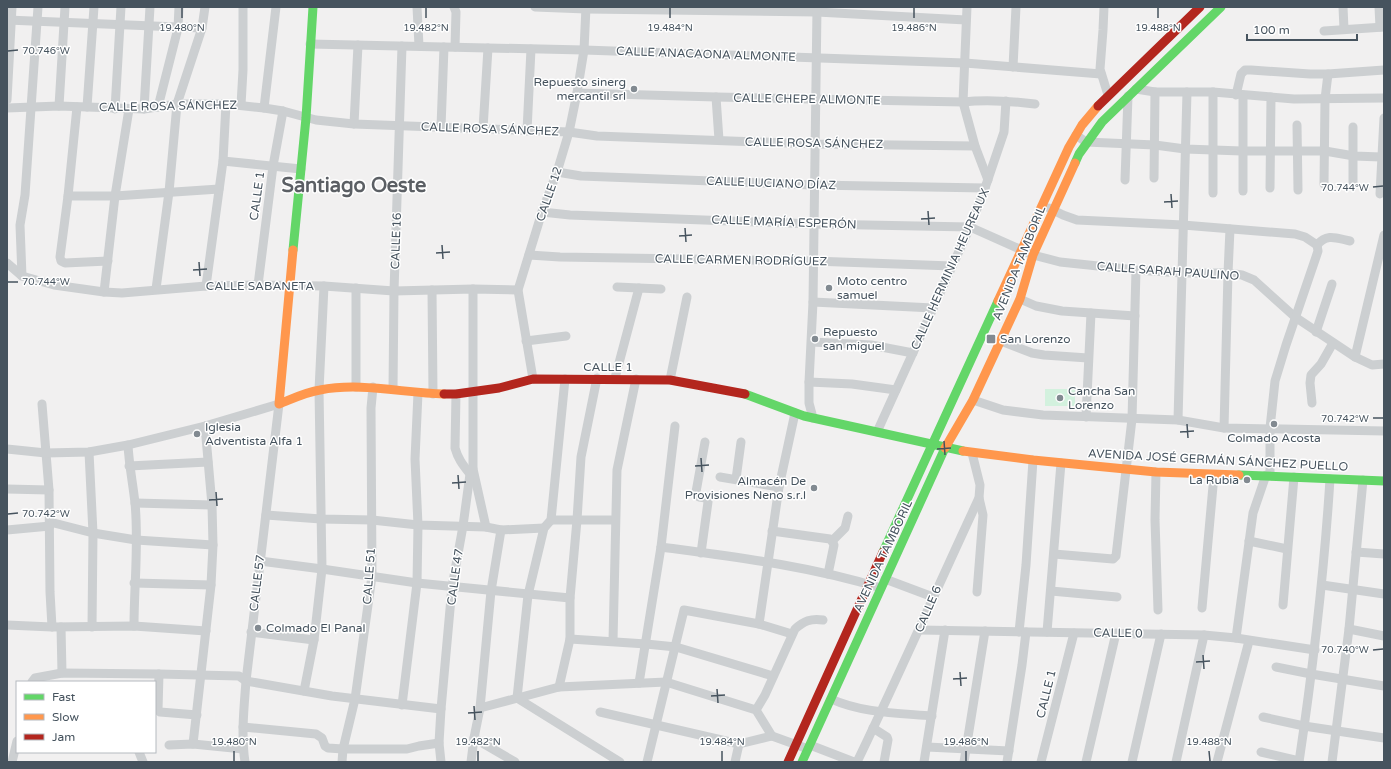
<svg xmlns="http://www.w3.org/2000/svg" width="1391" height="769" font-family="'Varela Round',sans-serif">
<rect width="100%" height="100%" fill="#f1f0f0"/>
<rect fill="#d3f1de" x="1045" y="389" width="30" height="17"/>
<g fill="none" stroke-linecap="round" stroke-linejoin="round">
<g stroke="#cccfd1" stroke-width="9">
<path d="M417,7L419,46"/>
<path d="M454,7L456,12L455,47"/>
<path d="M535,7L586,9L817,12L966,20"/>
<path d="M967,7L963,102L975,146L988,180"/>
<path d="M1104,7L1103,30L1100,69L1108,95"/>
<path d="M1343,7L1344,29"/>
<path d="M1379,7L1380,27"/>
<path d="M7,20L202,28"/>
<path d="M1324,31L1384,27"/>
<path d="M310,44L584,50L965,63L1101,74"/>
<path d="M1013,67L1016,7"/>
<path d="M1136,89L1155,92H1213L1294,99L1384,98"/>
<path d="M577,93L716,97L963,102C987,99 1011,101 1035,104"/>
<path d="M1236,95L1241,74L1245,70H1251L1310,74H1328L1384,70"/>
<path d="M716,97L719,140"/>
<path d="M7,100L12,7"/>
<path d="M241,105L243,70V7"/>
<path d="M59,106L65,7"/>
<path d="M77,107L68,196L60,257L61,261L65,263L108,261"/>
<path d="M87,107L94,7"/>
<path d="M158,107L178,28L179,7"/>
<path d="M7,108L59,106L144,109L177,104H226L264,108L283,111L316,120L354,124L569,132L597,136L815,144L975,146"/>
<path d="M264,108L276,7"/>
<path d="M115,109L121,7"/>
<path d="M144,109L150,7"/>
<path d="M354,124L358,45"/>
<path d="M1297,125L1298,190"/>
<path d="M441,127L444,47"/>
<path d="M483,129L488,48"/>
<path d="M527,131L531,49"/>
<path d="M1076,135L1086,142L1155,145L1185,149L1242,151H1325L1354,156L1381,157"/>
<path d="M223,161L301,169"/>
<path d="M557,172L581,176L814,185L985,188"/>
<path d="M1154,178L1155,92"/>
<path d="M1125,180L1128,96"/>
<path d="M1353,182V127"/>
<path d="M1324,184L1325,99L1328,74"/>
<path d="M1270,188L1271,97"/>
<path d="M1243,191V96"/>
<path d="M1213,193V92"/>
<path d="M1380,194L1384,118"/>
<path d="M68,196H115L219,189"/>
<path d="M1049,208L1063,215L1077,220L1183,225L1295,234L1305,237L1317,245"/>
<path d="M542,212L570,215L814,224L970,227L1033,255L1060,262L1136,270L1183,273H1228L1242,275L1254,280L1295,317L1355,357L1372,365L1384,364"/>
<path d="M1317,245C1327,233 1336,238 1350,241"/>
<path d="M529,255L560,257L813,261L952,266"/>
<path d="M7,263L22,276L54,285L104,292L122,293L206,286L258,285L324,286L394,291L473,289L518,290"/>
<path d="M22,276L20,225L25,195L38,7"/>
<path d="M258,285L273,166L283,111"/>
<path d="M206,286L223,161L226,104"/>
<path d="M617,287L639,288"/>
<path d="M156,289L169,192L177,104L202,28L205,7"/>
<path d="M432,290L433,394"/>
<path d="M104,292L115,196L129,109"/>
<path d="M1020,299L1036,306L1062,311L1135,316"/>
<path d="M813,302L933,308"/>
<path d="M1316,332L1332,284"/>
<path d="M526,341L566,336"/>
<path d="M1001,341L1032,353L1044,355L1088,358"/>
<path d="M812,342L871,345L913,353"/>
<path d="M1355,357L1384,235"/>
<path d="M615,378L639,288L661,289"/>
<path d="M533,379L518,290L542,212L557,172L569,132L577,93L584,50L586,7"/>
<path d="M565,379L551,520L544,528L528,595L517,698L620,762"/>
<path d="M670,380L687,297"/>
<path d="M809,382L852,384L896,390"/>
<path d="M356,387V288"/>
<path d="M393,389L394,291L402,46"/>
<path d="M456,394L455,448C458,459 463,465 470,474"/>
<path d="M973,400L1003,410L1043,415L1178,420L1224,428L1384,431"/>
<path d="M1312,403L1310,383L1311,375L1321,364L1333,343"/>
<path d="M42,404L49,490L50,592L52,627"/>
<path d="M1086,417L1091,313"/>
<path d="M813,418L809,403V382L813,302L817,8"/>
<path d="M1178,420L1187,92"/>
<path d="M1224,428L1228,273L1230,229"/>
<path d="M877,432L970,227L985,188L1004,132L1006,101"/>
<path d="M128,445C129,465 133,484 135,503C139,544 134,586 134,626"/>
<path d="M7,449L46,453L89,452L128,445L205,426L279,404L246,681C244,708 241,735 245,762"/>
<path d="M89,452L93,533L92,627"/>
<path d="M129,466L208,462"/>
<path d="M473,469L486,527"/>
<path d="M1156,472L1155,520L1158,610"/>
<path d="M1270,476V428L1275,381L1286,345L1316,257L1318,251L1317,245"/>
<path d="M720,477L779,487"/>
<path d="M736,479L741,442"/>
<path d="M7,489L49,490"/>
<path d="M135,503L212,505"/>
<path d="M266,515L321,519L372,520L418,525L486,527L501,530L544,528"/>
<path d="M551,520H615"/>
<path d="M50,522L93,533L136,540L213,545"/>
<path d="M7,530L50,526"/>
<path d="M772,531L830,539L832,541L834,545L828,574"/>
<path d="M832,541L845,528L848,516"/>
<path d="M1249,541L1287,549"/>
<path d="M661,547C735,557 810,566 881,588"/>
<path d="M1356,552L1384,554"/>
<path d="M701,553L708,502L706,498L699,497L696,492L705,442"/>
<path d="M1054,554L1113,559L1116,556L1132,419L1136,270"/>
<path d="M260,561L322,569L417,583L570,598"/>
<path d="M885,579L933,597"/>
<path d="M134,583L211,585"/>
<path d="M1322,585L1384,594"/>
<path d="M1051,591L1117,597"/>
<path d="M977,592L983,515L979,498"/>
<path d="M1283,605L1294,477"/>
<path d="M1202,608L1214,475"/>
<path d="M759,624L779,487L795,413"/>
<path d="M7,625L52,627L134,626L206,631"/>
<path d="M61,627L62,673"/>
<path d="M1349,629L1384,636"/>
<path d="M920,630L1204,635L1236,638L1315,650"/>
<path d="M251,632L314,640"/>
<path d="M1019,632L1026,565L1033,460"/>
<path d="M1047,632L1061,463"/>
<path d="M1236,638L1253,513L1266,475"/>
<path d="M570,639L646,644L676,647L773,676"/>
<path d="M613,641L617,470L636,379"/>
<path d="M1276,667L1311,674L1384,686"/>
<path d="M159,674L158,710L160,712L197,715"/>
<path d="M32,682L35,678L62,673L159,674L239,676L246,681L332,696L441,709"/>
<path d="M639,683L661,547L675,426"/>
<path d="M559,687L570,639V598L577,520L581,457L597,378"/>
<path d="M304,691L314,640L322,569L319,390L324,286"/>
<path d="M831,699C862,713 897,713 932,716"/>
<path d="M402,705L417,583L418,525L415,459L418,393"/>
<path d="M480,708L559,687L666,682L756,710L772,736"/>
<path d="M756,710L765,695L795,629C804,621 811,618 823,620"/>
<path d="M600,712L739,744L772,736L808,749"/>
<path d="M1263,717L1304,726L1384,738"/>
<path d="M243,727L316,734L322,738L325,746L328,748L343,749H407L419,746L439,743"/>
<path d="M873,728L887,737L888,740L884,762"/>
<path d="M474,738L515,762"/>
<path d="M193,744L211,585L213,545L212,505L205,426"/>
<path d="M169,745L193,744L243,749"/>
<path d="M810,745L854,762"/>
<path d="M927,747L1009,751"/>
<path d="M139,752L143,762"/>
<path d="M1261,752L1299,761"/>
<path d="M12,762L17,741"/>
<path d="M342,762L343,749L355,699L372,576L371,408L373,387"/>
<path d="M441,762L439,743L441,709L452,587L463,526L470,474L473,468V289"/>
<path d="M471,762L474,738L480,708L491,591L501,530"/>
<path d="M647,762L684,610L759,624L792,634"/>
<path d="M735,762L739,744"/>
<path d="M857,762C899,675 938,586 979,498L980,485L972,453"/>
<path d="M924,762L945,630"/>
<path d="M964,762L985,631"/>
<path d="M1007,762L1022,665L1026,632"/>
<path d="M1041,762L1074,633"/>
<path d="M1086,762L1116,633"/>
<path d="M1132,762L1161,634"/>
<path d="M1176,762L1204,635"/>
<path d="M1217,762L1249,641"/>
<path d="M1299,762C1313,668 1324,574 1330,479"/>
<path d="M1332,762L1349,629L1363,480"/>
</g>
<g stroke="#63d668" stroke-width="9">
<path d="M1075,163L1079,154L1102,122L1221,7"/>
<path d="M293,250L306,118L313,7"/>
<path d="M745,394L804,416L963,451"/>
<path d="M1239,475L1384,481"/>
<path d="M883,552L998,301"/>
<path d="M802,762L945,448"/>
</g>
<g stroke="#ff974d" stroke-width="9">
<path d="M293,250L279,404C292,399 306,392 320,390C361,382 403,393 444,394"/>
<path d="M998,301L1069,147L1082,125L1098,106"/>
<path d="M945,448L973,400L1020,299L1033,255L1075,163"/>
<path d="M963,451L1033,460L1156,472L1239,475"/>
</g>
<g stroke="#b3261e" stroke-width="9">
<path d="M1098,106L1200,7"/>
<path d="M444,394H456L499,388L533,379L670,380L745,394"/>
<path d="M788,762L883,552"/>
</g>
</g>
<path fill="none" stroke="#46535e" stroke-width="1.5" d="M182,8V18M426,8V18M670,8V18M914,8V18M1158,8V18M8,51L18,50M1373,187L1383,186M1171,194L1172,208M1164,202L1178,201M928,211L929,225M921,219L935,218M685,228L686,242M679,236L692,235M442,245L443,259M436,253L450,252M199,262L200,276M193,270L207,269M8,282H18M1373,418H1383M1187,424L1188,438M1180,432L1194,431M944,441L945,455M937,449L951,448M701,458L702,472M695,466L709,465M458,475L459,489M452,483L466,482M216,492L217,506M209,500L223,499M8,514L18,513M1373,650L1383,649M1203,655L1204,669M1196,662L1210,661M960,672L961,686M953,679L967,678M717,689L718,703M711,696L725,695M474,706L475,720M468,713L482,712M234,751V761M478,751V761M722,751V761M966,751V761M1209,751L1210,761"/>
<g fill="#828a91" stroke="#fff" stroke-width="1.5">
<circle cx="634" cy="89" r="4"/>
<circle cx="829" cy="288" r="4"/>
<circle cx="815" cy="339" r="4"/>
<rect x="986" y="334" width="10" height="10" rx="2"/>
<circle cx="1060" cy="398" r="4"/>
<circle cx="1274" cy="424" r="4"/>
<circle cx="197" cy="434" r="4"/>
<circle cx="1247" cy="480" r="4"/>
<circle cx="814" cy="488" r="4"/>
<circle cx="258" cy="628" r="4"/>
</g>
<g text-anchor="middle" stroke-width="3" stroke-linejoin="round" paint-order="stroke">
<g font-size="12" fill="#46535e" stroke="#fff">
<text transform="translate(706 54) rotate(2)" y="4">CALLE ANACAONA ALMONTE</text>
<text transform="translate(807 99) rotate(1)" y="4">CALLE CHEPE ALMONTE</text>
<text transform="translate(168 106) rotate(-1)" y="4">CALLE ROSA SÁNCHEZ</text>
<text transform="translate(490 129) rotate(2)" y="4">CALLE ROSA SÁNCHEZ</text>
<text transform="translate(814 143) rotate(1)" y="4">CALLE ROSA SÁNCHEZ</text>
<text transform="translate(771 183) rotate(2)" y="4">CALLE LUCIANO DÍAZ</text>
<text transform="translate(549 194) rotate(-71)" y="4">CALLE 12</text>
<text transform="translate(257 196) rotate(-82)" y="4">CALLE 1</text>
<text transform="translate(784 222) rotate(2)" y="4">CALLE MARÍA ESPERÓN</text>
<text transform="translate(396 241) rotate(-88)" y="4">CALLE 16</text>
<text transform="translate(741 260) rotate(1)" y="4">CALLE CARMEN RODRÍGUEZ</text>
<text transform="translate(1019 263) rotate(-68)" y="4">AVENIDA TAMBORIL</text>
<text transform="translate(950 269) rotate(-66)" y="4">CALLE HERMINIA HEUREAUX</text>
<text transform="translate(1168 271) rotate(4)" y="4">CALLE SARAH PAULINO</text>
<text x="260" y="290">CALLE SABANETA</text>
<text x="608" y="371">CALLE 1</text>
<text transform="translate(1218 460) rotate(3)" y="4">AVENIDA JOSÉ GERMÁN SÁNCHEZ PUELLO</text>
<text transform="translate(883 556) rotate(-65)" y="4">AVENIDA TAMBORIL</text>
<text transform="translate(369 576) rotate(-86)" y="4">CALLE 51</text>
<text transform="translate(455 577) rotate(-82)" y="4">CALLE 47</text>
<text transform="translate(257 583) rotate(-83)" y="4">CALLE 57</text>
<text transform="translate(928 609) rotate(-67)" y="4">CALLE 6</text>
<text transform="translate(1118 633) rotate(1)" y="4">CALLE 0</text>
<text transform="translate(1046 694) rotate(-76)" y="4">CALLE 1</text>
</g>
<g font-size="12" fill="#46535e" stroke="#fff" text-anchor="start">
<text x="626" y="86" text-anchor="end">Repuesto sinerg<tspan x="626" dy="14">mercantil srl</tspan></text>
<text x="837" y="285">Moto centro<tspan x="837" dy="14">samuel</tspan></text>
<text x="823" y="336">Repuesto<tspan x="823" dy="14">san miguel</tspan></text>
<text x="1000" y="343">San Lorenzo</text>
<text x="1068" y="395">Cancha San<tspan x="1068" dy="14">Lorenzo</tspan></text>
<text x="205" y="431">Iglesia<tspan x="205" dy="14">Adventista Alfa 1</tspan></text>
<text x="1274" y="442" text-anchor="middle">Colmado Acosta</text>
<text x="1239" y="484" text-anchor="end">La Rubia</text>
<text x="806" y="485" text-anchor="end">Almacén De<tspan x="806" dy="14">Provisiones Neno s.r.l</tspan></text>
<text x="266" y="632">Colmado El Panal</text>
</g>
<g font-size="20" font-weight="bold" fill="#5b5f64" stroke="#fff">
<text x="354" y="192">Santiago Oeste</text>
</g>
</g>
<g font-size="10" text-anchor="middle" fill="#46535e" stroke="#fff" stroke-width="3" stroke-linejoin="round" paint-order="stroke">
<text x="182" y="31">19.480°N</text>
<text x="426" y="31">19.482°N</text>
<text x="670" y="31">19.484°N</text>
<text x="914" y="31">19.486°N</text>
<text x="1158" y="31">19.488°N</text>
<text x="46" y="54">70.746°W</text>
<text x="1345" y="191">70.744°W</text>
<text x="46" y="285">70.744°W</text>
<text x="1345" y="422">70.742°W</text>
<text x="46" y="517">70.742°W</text>
<text x="1345" y="653">70.740°W</text>
<text x="234" y="745">19.480°N</text>
<text x="478" y="745">19.482°N</text>
<text x="722" y="745">19.484°N</text>
<text x="966" y="745">19.486°N</text>
<text x="1209" y="745">19.488°N</text>
</g>
<rect width="1391" height="769" fill="none" stroke="#46535e" stroke-width="16"/>
<rect x="16" y="681" width="140" height="72" fill="#ffffff" stroke="#b5babf"/>
<rect x="24" y="694" width="20" height="6" fill="#63d668" stroke="#b5babf"/>
<text x="52" y="701" font-size="12" fill="#46535e">Fast</text>
<rect x="24" y="714" width="20" height="6" fill="#ff974d" stroke="#b5babf"/>
<text x="52" y="721" font-size="12" fill="#46535e">Slow</text>
<rect x="24" y="734" width="20" height="6" fill="#b3261e" stroke="#b5babf"/>
<text x="52" y="741" font-size="12" fill="#46535e">Jam</text>
<path d="M1247 34v6h110v-6" fill="none" stroke="#46535e" stroke-width="2"/>
<text x="1253" y="34" font-size="12" fill="#46535e" stroke="#ffffff" stroke-width="3" paint-order="stroke">100 m</text>
</svg>
